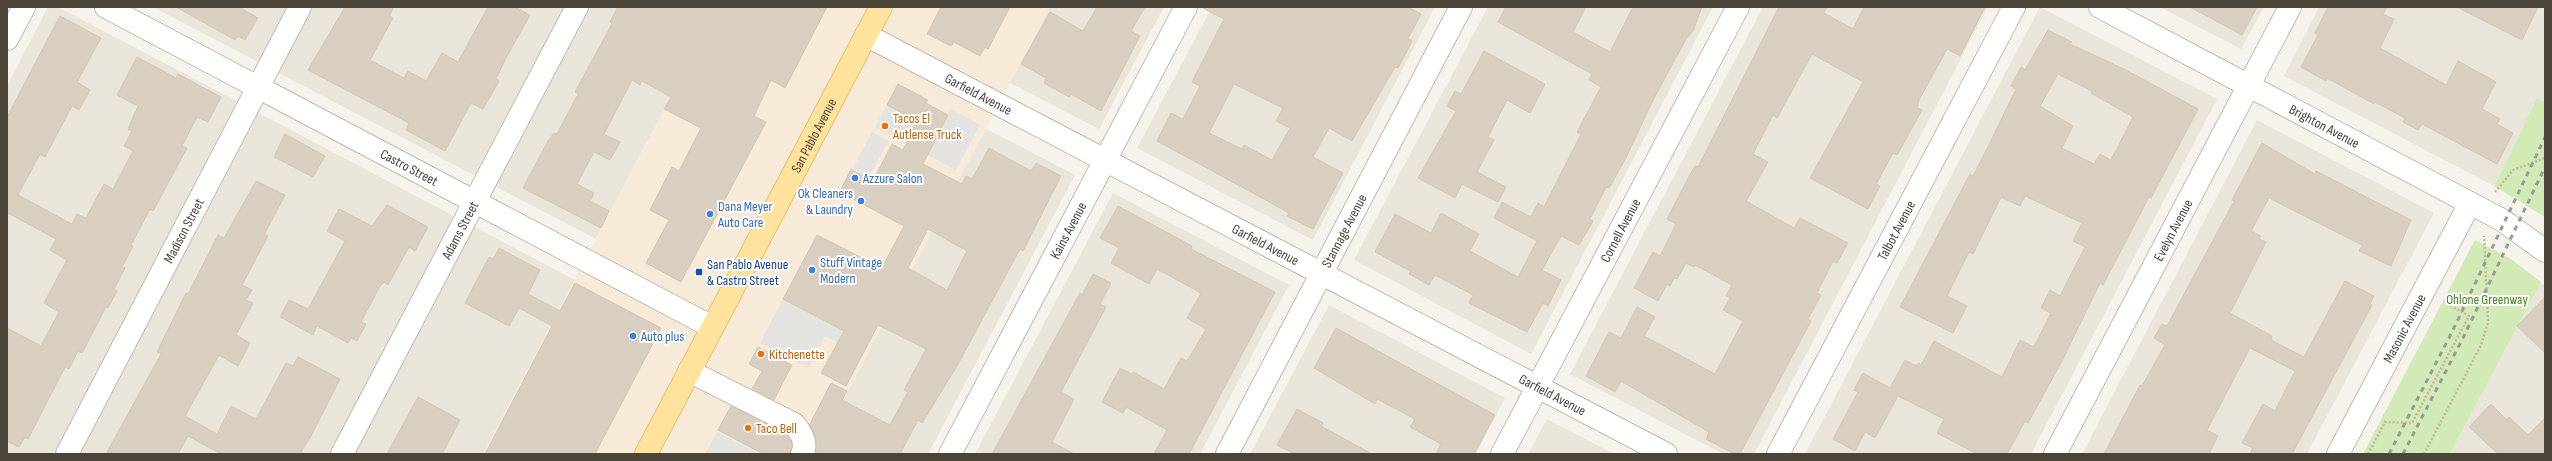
<svg xmlns="http://www.w3.org/2000/svg" width="2552" height="461" font-family="'Sofia Sans Condensed',sans-serif">
<rect width="100%" height="100%" fill="#f6f3ec"/>
<g fill="#eae5da">
<path d="M48,7H58L575,280L483,454H7V86Z"/>
<path d="M153,7H718L596,239Z"/>
<path d="M1050,7H1164L1099,129L1010,83Z"/>
<path d="M1212,7H1435L1313,240L1137,148Z"/>
<path d="M1488,7H1713L1531,354L1354,260Z"/>
<path d="M1763,7H1988L1754,454H1723L1570,374Z"/>
<path d="M2040,7L2217,99L2031,454H1805Z"/>
<path d="M2160,7H2264L2241,49Z"/>
<path d="M2319,7H2545V102L2537,98L2494,186L2284,76Z"/>
<path d="M2257,120L2434,213L2307,454H2082Z"/>
<path d="M985,128L1075,175L928,454H815Z"/>
<path d="M1113,193L1289,285L1200,454H975Z"/>
<path d="M2541,282L2545,286V454H2450Z"/>
<path d="M1329,305L1505,398L1476,454H1250Z"/>
<path d="M1547,419L1614,454H1528Z"/>
</g>
<path fill="#f7ead8" d="M718,7H1050L815,454H483Z"/>
<g fill="#d2eab5">
<path d="M2537,98L2545,102V217L2494,186Z"/>
<path d="M2475,240L2511,259L2541,282L2450,454H2363Z"/>
</g>
<g fill="#e5e3e0">
<path d="M887,105L917,121L915,124L937,136L951,109L980,125L956,170L875,127Z"/>
<path d="M872,132L888,141L869,177L853,168Z"/>
<path d="M783,299L843,331L838,342L825,336L809,368L760,343Z"/>
<path d="M717,432L759,454H705Z"/>
</g>
<g fill="#d8cfc1" stroke="#d3c7b4" fill-rule="evenodd">
<path d="M176,7H239L258,18L245,40L238,36L235,40Z"/>
<path d="M345,7H394L389,16L393,18L370,60L404,78L408,71L426,81L442,53L458,62L488,7H515L530,15L506,58L496,79L499,81L483,109L471,103L445,151L406,130L409,123L308,70Z"/>
<path d="M618,7H827L785,88L771,80L754,116L766,122L681,282L646,263L669,220L650,210L672,167L679,171L701,128L664,109L671,97L642,81L640,85L632,80L604,134L620,142L610,160L594,152L577,184L594,193L590,201L609,211L601,228L523,188L548,141L554,133L557,134L578,94L575,92L612,24L610,22Z"/>
<path d="M941,7H1010L988,49L985,47L980,56L954,42L951,46L927,34Z"/>
<path d="M1097,7H1145L1131,31L1140,36L1101,111L1071,94L1069,97L1044,83L1046,78L1021,64L1050,12L1083,31Z"/>
<path d="M1201,7H1408L1421,14L1408,39L1412,41L1398,68L1395,67L1352,141L1329,128L1313,157L1343,173L1313,229L1287,216L1289,213L1262,198L1157,141L1171,113L1183,119L1200,86L1192,82L1224,19ZM1234,84L1283,108L1276,121L1290,128L1272,160L1244,145L1242,149L1209,133Z"/>
<path d="M1506,7H1586L1573,32L1610,52L1633,7H1702L1693,31L1686,39L1652,102L1626,158L1609,188L1606,187L1590,219L1593,221L1579,245L1561,236L1542,270L1561,280L1548,306L1543,303L1527,332L1469,303L1473,295L1435,275L1429,285L1409,274L1410,271L1375,252L1395,214L1431,233L1441,213L1479,234L1470,251L1518,277L1537,241L1494,218L1502,202L1531,217L1538,203L1544,207L1581,134L1577,132L1601,87L1589,80L1592,74L1498,22Z"/>
<path d="M1779,7H1827L1824,13L1853,29L1864,7H1985L1960,56L1947,49L1919,100L1917,108L1922,110L1897,155L1893,153L1876,184L1880,186L1868,209L1810,178L1863,82L1812,54L1777,118L1773,115L1753,154L1768,162L1746,201L1794,228L1800,218L1848,243L1837,263L1833,261L1817,293L1821,295L1808,319L1811,321L1740,454H1734L1706,439L1709,432L1621,381L1615,392L1586,376L1609,332L1621,338L1637,307L1655,317L1644,336L1715,374L1743,321L1723,310L1730,298L1726,296L1732,285L1695,265L1694,267L1686,263L1677,279L1674,278L1670,286L1667,284L1658,301L1634,288L1653,252L1660,256L1676,224L1667,219L1692,171L1695,166L1698,167Z"/>
<path d="M2190,7H2257L2242,35Z"/>
<path d="M2328,7H2387L2383,14L2394,19L2380,48L2446,85L2458,61L2496,82L2482,109L2500,119L2497,124L2513,133L2497,164L2422,124L2418,130L2403,122L2405,118L2375,102L2374,104L2327,78L2326,81L2301,67L2318,35L2315,33Z"/>
<path d="M2457,7H2538L2522,40Z"/>
<path d="M60,16L101,38L77,82L90,90L79,110L72,106L45,157L40,154L18,195L72,224L77,214L86,218L104,184L113,189L133,151L124,146L132,131L128,129L138,106L117,95L137,57L176,78L178,74L221,97L208,122L197,117L182,146L187,148L153,211L150,209L131,245L133,246L122,267L125,268L114,289L117,291L108,308L106,307L82,353L78,351L69,369L65,367L28,439L25,437L19,447L7,441V328L41,346L59,312L44,303L67,260L50,250L56,239L8,213L7,216V117Z"/>
<path d="M2048,30L2072,42L2070,44L2126,70L2198,109L2151,198L2149,197L2103,285L2100,283L2062,361L2028,423L2025,421L2007,454H1977L1937,433L1944,419L1898,396L1875,438L1865,432L1855,451L1833,439L1858,392L1854,390L1863,373L1890,388L1905,360L1917,366L1919,363L1921,365L1934,341L2002,377L2020,340L2034,347L2051,313L2041,308L2050,290L2060,296L2085,247L2073,241L2082,223L2025,196L2020,206L2001,197L1973,254L1969,252L1947,296L1967,306L1953,333L1900,307L1970,174L1973,176L1988,147L2016,89L2011,86L2021,67L2025,70ZM2058,74L2092,91L2091,93L2133,117L2111,160L2100,154L2094,164L2062,148L2073,126L2040,106Z"/>
<path d="M1484,51L1545,84L1530,113L1507,100L1488,137L1494,140L1477,172L1506,187L1498,202L1462,184L1455,198L1418,178L1456,111L1447,106L1455,91L1461,94Z"/>
<path d="M898,84L928,100L926,103L948,115L923,164L962,184L966,176L972,179L989,148L1031,171L1036,163L1061,176L1023,251L1020,249L957,366L922,423L918,420L900,454H815L816,439L810,424L831,383L847,391L842,400L890,425L908,392L904,390L926,349L878,325L846,386L821,373L844,331L783,299L817,235L882,268L904,226L840,192L851,169L873,181L892,144L903,150L917,121L887,105ZM928,229L967,251L947,290L908,268Z"/>
<path d="M285,134L325,156L313,177L274,157Z"/>
<path d="M2262,143L2315,174L2316,171L2411,220L2391,266L2359,251L2362,245L2269,198L2251,231L2261,236L2259,239L2266,242L2230,313L2272,336L2271,340L2304,357L2345,281L2374,296L2370,304L2372,305L2292,454H2250L2253,448L2242,443L2263,404L2275,411L2295,371L2250,348L2207,430L2218,436L2209,454H2104L2140,385L2142,386L2165,345L2154,338L2162,324L2167,326L2234,201L2232,200Z"/>
<path d="M256,181L285,195L264,235L268,236L242,285L252,290L246,300L253,303L236,335L250,343L238,366L219,355L185,416L217,434L231,406L256,419L286,363L293,366L298,357L340,379L311,436L300,454H221L188,436L178,454H106L161,354L157,352L186,293L188,294L218,235L224,238Z"/>
<path d="M387,205L428,227L415,251L409,247L388,285L384,282L380,286L361,322L366,324L357,341L351,338L348,343L317,326L313,335L280,317L289,300L308,309L345,241L327,231L339,209L372,226Z"/>
<path d="M1118,206L1192,246L1191,249L1275,292L1189,454H1154L1167,430L1126,407L1123,413L1102,402L1120,368L1132,374L1133,372L1164,389L1181,358L1187,361L1206,329L1187,318L1201,293L1157,269L1149,284L1111,263L1119,248L1100,238Z"/>
<path d="M499,248L540,270L528,294L560,311L575,283L661,328L595,454H485L552,326L519,308L509,326L465,303L489,257L493,259Z"/>
<path d="M1093,274L1111,283L1100,304L1106,307L1061,392L1074,399L1052,442L1074,454H992L1080,293L1082,295Z"/>
<path d="M2545,297V353L2517,326Z"/>
<path d="M1336,328L1495,415L1474,454H1436L1441,444L1410,427L1415,419L1377,399L1375,404L1314,368Z"/>
<path d="M758,347L792,365L774,400L752,389L762,371L749,364Z"/>
<path d="M418,397L460,420L442,454H387Z"/>
<path d="M2491,404L2507,420L2509,417L2528,435L2545,418V454H2498L2469,427Z"/>
<path d="M731,406L786,434L792,444L790,454H763L718,430Z"/>
<path d="M1297,409L1323,423L1321,426L1372,454H1294L1277,445Z"/>
</g>
<g fill="none" stroke-linecap="round" stroke-linejoin="round">
<g stroke="#c2bbae" stroke-width="24">
<g id="minor">
<path id="s1" d="M106,7L712,327"/>
<path id="s2" d="M2100,7L2502,220L2545,251"/>
<path id="s3" d="M866,35L1666,454"/>
<path d="M7,39L24,7"/>
<path d="M689,371L794,424C801,432 808,443 802,454"/>
<path id="s4" d="M67,454L300,7"/>
<path id="s5" d="M342,454L577,7"/>
<path id="s6" d="M950,454L1186,7"/>
<path id="s7" d="M1227,454L1461,7"/>
<path id="s8" d="M1502,454L1738,7"/>
<path id="s9" d="M1778,454L2014,7"/>
<path id="s10" d="M2055,454L2290,7"/>
<path id="s11" d="M2338,454L2470,203"/>
</g>
</g>
<g stroke="#e6c16a" stroke-width="24">
<g id="major">
<path id="s12" d="M646,454L881,7"/>
</g>
</g>
<g stroke="#c4b79f" stroke-width="2.5" stroke-dasharray="2 2" stroke-linecap="butt">
<path d="M2495,192L2513,170L2545,158"/>
<path d="M2368,454L2385,422L2412,423L2469,316L2447,304"/>
<path d="M2424,454L2481,345L2488,322L2484,236"/>
</g>
<use href="#minor" stroke="#fff" stroke-width="22"/>
<use href="#major" stroke="#ffe39c" stroke-width="22"/>
<g stroke="#9a9a9a" stroke-width="3" stroke-dasharray="5 5" stroke-linecap="butt">
<path d="M2389,454L2452,332L2545,137"/>
<path d="M2403,454L2463,338L2545,167"/>
</g>
</g>
<g fill="#e8710a" stroke="#fff" stroke-width="1.5">
<circle cx="885" cy="126" r="4"/>
<circle cx="761" cy="354" r="4"/>
<circle cx="748" cy="428" r="4"/>
</g>
<g fill="#3f7fe0" stroke="#fff" stroke-width="1.5">
<circle cx="855" cy="178" r="4"/>
<circle cx="861" cy="201" r="4"/>
<circle cx="710" cy="214" r="4"/>
<circle cx="812" cy="270" r="4"/>
<circle cx="633" cy="336" r="4"/>
</g>
<rect fill="#1a4fb4" stroke="#fff" stroke-width="1.5" x="695" y="268" width="8" height="8" rx="2"/>
<g text-anchor="middle" stroke-width="4" stroke-linejoin="round" paint-order="stroke">
<g font-size="14" fill="#4b4439" stroke="#fff">
<text dy="5" stroke="none"><textPath href="#s3" startOffset="127">Garfield Avenue</textPath></text>
<text dy="5" stroke="none"><textPath href="#s2" startOffset="254">Brighton Avenue</textPath></text>
<text dy="5" stroke="none"><textPath href="#s12" startOffset="360">San Pablo Avenue</textPath></text>
<text dy="5" stroke="none"><textPath href="#s1" startOffset="343">Castro Street</textPath></text>
<text dy="5" stroke="none"><textPath href="#s9" startOffset="253">Talbot Avenue</textPath></text>
<text dy="5" stroke="none"><textPath href="#s10" startOffset="253">Evelyn Avenue</textPath></text>
<text dy="5" stroke="none"><textPath href="#s4" startOffset="252">Madison Street</textPath></text>
<text dy="5" stroke="none"><textPath href="#s5" startOffset="253">Adams Street</textPath></text>
<text dy="5" stroke="none"><textPath href="#s6" startOffset="253">Kains Avenue</textPath></text>
<text dy="5" stroke="none"><textPath href="#s7" startOffset="252">Stannage Avenue</textPath></text>
<text dy="5" stroke="none"><textPath href="#s8" startOffset="253">Cornell Avenue</textPath></text>
<text dy="5" stroke="none"><textPath href="#s3" startOffset="451">Garfield Avenue</textPath></text>
<text dy="5" stroke="none"><textPath href="#s11" startOffset="142">Masonic Avenue</textPath></text>
<text dy="5" stroke="none"><textPath href="#s3" startOffset="775">Garfield Avenue</textPath></text>
</g>
<g font-size="14" fill="#c56008" stroke="#fff" text-anchor="start">
<text x="893" y="123">Tacos El<tspan x="893" dy="16">Autlense Truck</tspan></text>
<text x="769" y="359">Kitchenette</text>
<text x="756" y="433">Taco Bell</text>
</g>
<g font-size="14" fill="#366cbe" stroke="#fff" text-anchor="start">
<text x="863" y="183">Azzure Salon</text>
<text x="853" y="198" text-anchor="end">Ok Cleaners<tspan x="853" dy="16">&amp; Laundry</tspan></text>
<text x="718" y="211">Dana Meyer<tspan x="718" dy="16">Auto Care</tspan></text>
<text x="820" y="267">Stuff Vintage<tspan x="820" dy="16">Modern</tspan></text>
<text x="641" y="341">Auto plus</text>
</g>
<g font-size="14" fill="#164399" stroke="#fff" text-anchor="start">
<text x="707" y="269">San Pablo Avenue<tspan x="707" dy="16">&amp; Castro Street</tspan></text>
</g>
<g font-size="14" fill="#4a7f2a" stroke="#fff">
<text x="2487" y="304">Ohlone Greenway</text>
</g>
</g>
<rect width="2552" height="461" fill="none" stroke="#4b4439" stroke-width="16"/>
</svg>
